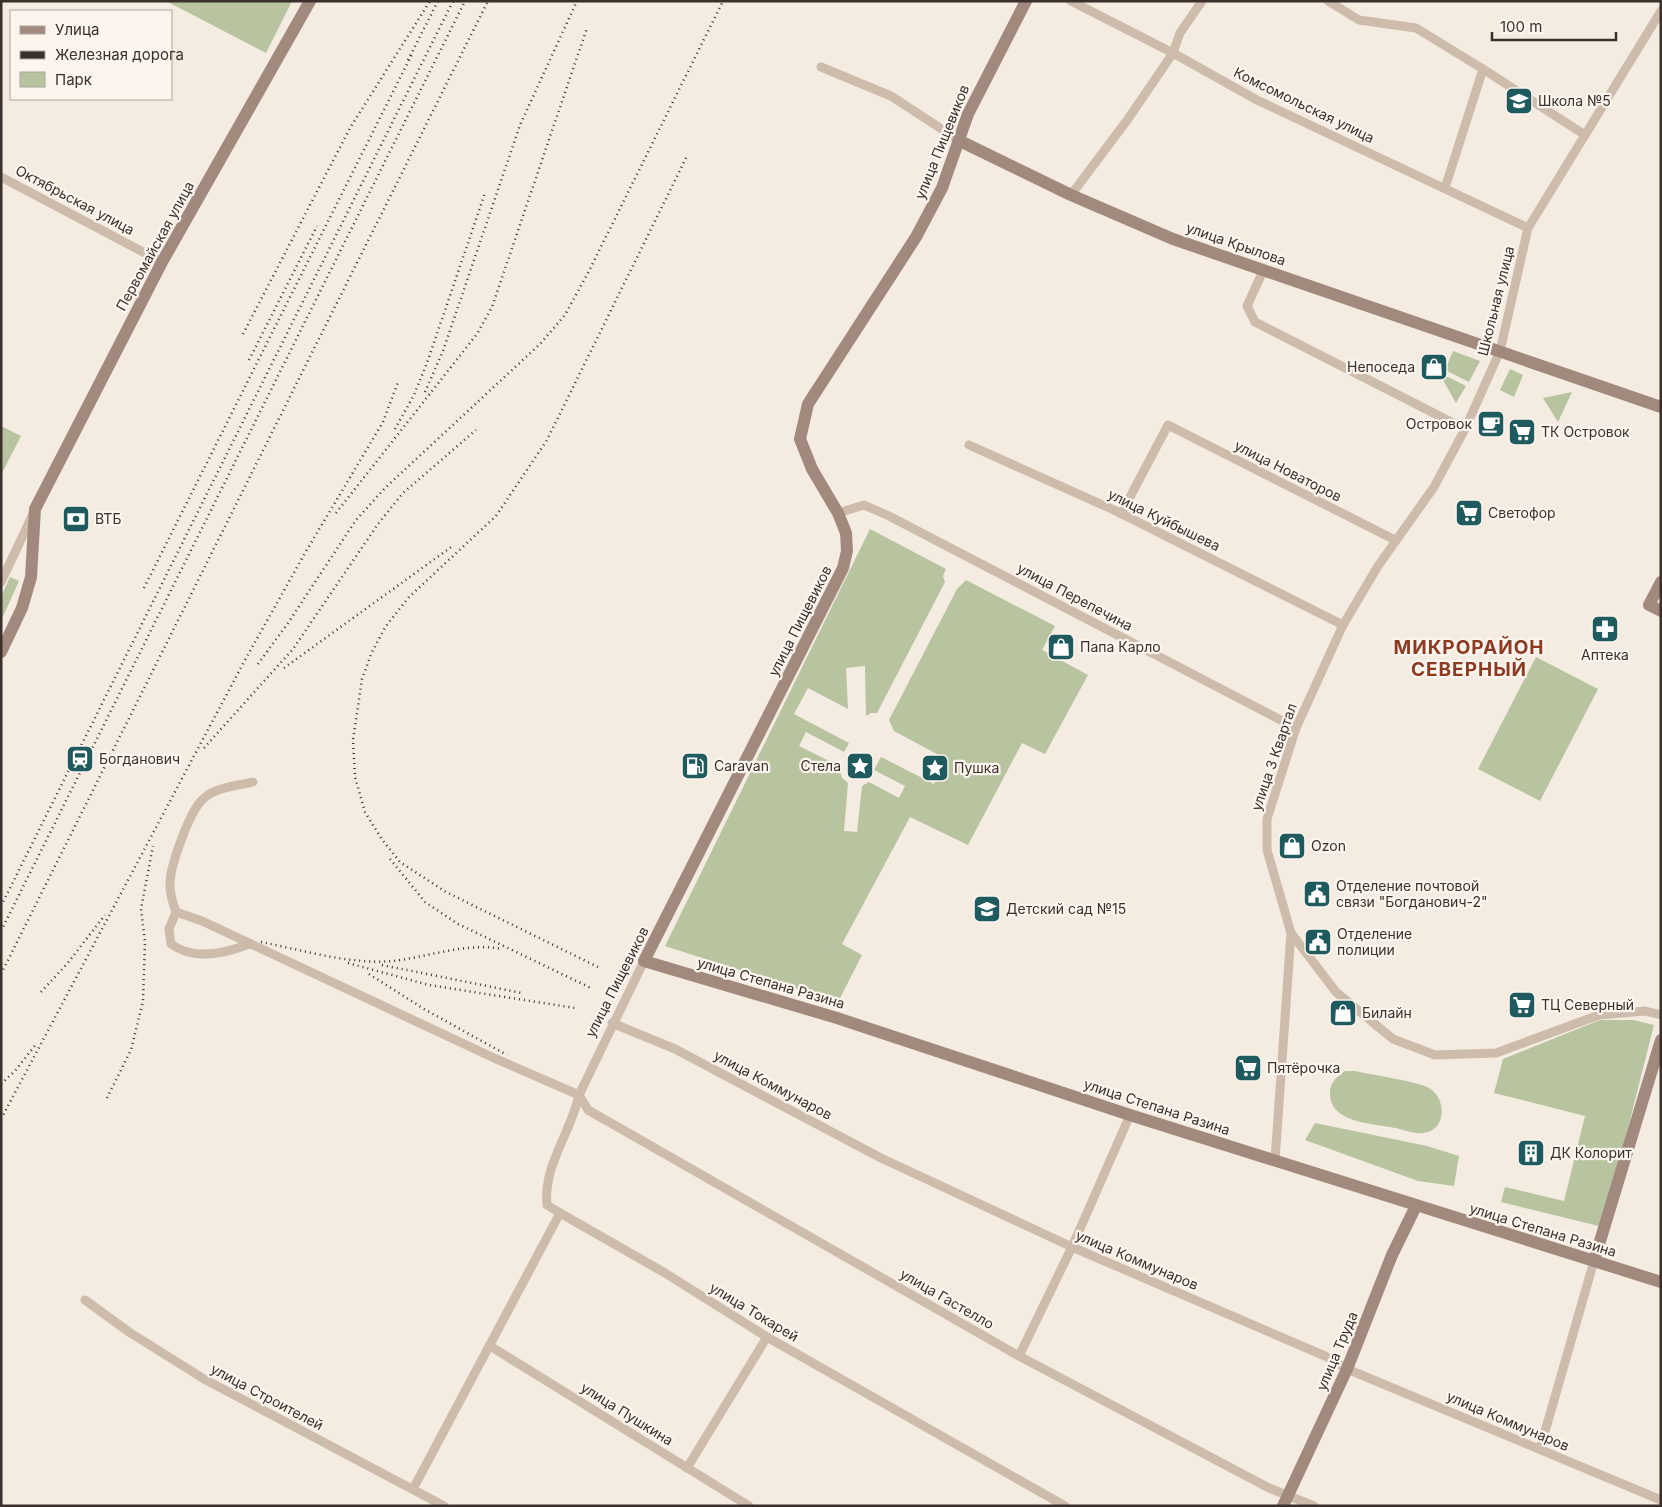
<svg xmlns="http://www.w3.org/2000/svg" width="1662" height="1507" font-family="Inter,sans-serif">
<rect width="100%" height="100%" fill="#f4ebe1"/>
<g fill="#b8c4a0">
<path d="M166,1H292L266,53Z"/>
<path d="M1453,351L1480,361L1469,382L1445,370Z"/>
<path d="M1510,369L1523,375L1514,397L1500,390Z"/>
<path d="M1444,375L1466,386L1456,403L1443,380Z"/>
<path d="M1572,392L1558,422L1543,398Z"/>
<path d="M1,426L21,436L1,475Z"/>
<path d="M870,529L946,569L943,576L945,582L877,713H871L866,716L865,666L846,668L848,709L808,688L794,714L849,743L844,752L806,732L799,746L839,766L842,778L848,783L844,831L857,832L862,786L869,782L899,798L905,786L874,770L881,757L934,784L948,760L894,731L889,720L957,589L966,580L1055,626L1042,650L1088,675L1045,754L1022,743L968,845L910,817L842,944L862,955L838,1002L665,946Z"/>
<path d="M10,577L19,581L1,621V597Z"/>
<path d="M1536,657L1598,689L1540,801L1478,769Z"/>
<path d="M1600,1020H1633L1654,1025L1603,1227L1501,1202L1505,1187L1564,1201L1585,1116L1494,1093L1503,1059Z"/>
<path d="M1345,1071H1355C1372,1075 1416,1081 1429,1088C1447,1098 1447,1132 1422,1133C1414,1134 1404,1130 1396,1128C1375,1124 1328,1123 1330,1092C1330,1083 1337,1076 1345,1071Z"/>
<path d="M1315,1123L1427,1146L1459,1156L1454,1186L1418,1181L1305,1140Z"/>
</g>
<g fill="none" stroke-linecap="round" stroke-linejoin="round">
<g stroke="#cdbbac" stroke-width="9">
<path d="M1071,1L1173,53L1257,100L1528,228"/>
<path d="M1328,1L1359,20L1416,28L1483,69L1445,188"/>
<path d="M821,67L891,96L960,141"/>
<path d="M1483,69L1585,135"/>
<path d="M1,177L162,262"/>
<path d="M1071,195L1128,119L1173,53L1180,33L1202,1"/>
<path d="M1264,269L1247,306L1255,322L1465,429"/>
<path d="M969,445L1114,510L1343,625"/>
<path d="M838,513L864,505L889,516L1296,728"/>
<path d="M1121,514L1168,425L1395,540"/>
<path d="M1,582L33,514"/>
<path d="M253,782C237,786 214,787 202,800C189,813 169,868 170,886C170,895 173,903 176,912L202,921L494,1058L579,1095"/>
<path d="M176,912L169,929L171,944C194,961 224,954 249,944"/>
<path d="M1291,933L1336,992L1393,1039L1435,1055L1496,1053L1599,1015L1645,1011L1661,1015"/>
<path d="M612,1023L675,1049L881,1158L1072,1247L1325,1356L1347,1369L1661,1500"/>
<path d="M579,1095L588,1110L1019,1356L1269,1488L1314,1506"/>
<path d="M1275,1160L1291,933L1267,850V819L1296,728L1343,625L1378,566L1434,487L1465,429L1500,351L1528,228L1661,11"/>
<path d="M560,1213L547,1205C543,1165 571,1133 579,1095L644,961"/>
<path d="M85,1300L129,1332L204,1379L444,1506"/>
<path d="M490,1346L749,1506"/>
<path d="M1019,1356L1072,1247L1130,1115"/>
<path d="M1540,1449L1594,1261"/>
<path d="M687,1468L767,1337"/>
<path d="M413,1489L560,1213L665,1273L767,1337L1065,1506"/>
</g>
<g stroke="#a18a7d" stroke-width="12">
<path d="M1026,1L968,114L942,188L916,237L808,404L800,439L812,469L838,513L846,533L847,551L843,568L644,961L837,1018L1130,1115L1661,1282"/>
<path d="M960,141L1071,195L1173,239L1661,407"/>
<path d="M1661,582L1649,605L1661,611"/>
<path d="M1,652L22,608L31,577L35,509L162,262L310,1"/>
<path d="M1594,1261L1661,1040"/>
<path d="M1283,1506L1347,1369L1392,1255L1416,1206"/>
</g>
<g stroke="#3b302b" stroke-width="2.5" stroke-dasharray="1 4" stroke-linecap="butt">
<path d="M408,60L438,1"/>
<path d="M243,334L350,128L430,1"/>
<path d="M249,360L317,226"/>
<path d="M425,392L443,351L520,125L577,1"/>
<path d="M395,429L414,395L427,363L485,193"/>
<path d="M336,513L477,334L492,307L587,28"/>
<path d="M144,588L412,54"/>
<path d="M258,664L288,623L356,520L385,488L540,344L565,315L589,271L723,1"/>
<path d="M284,668L454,545"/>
<path d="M204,748L293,649L378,524L403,493L476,430"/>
<path d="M390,859L425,902L458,924L591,988"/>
<path d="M1,906L453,1"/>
<path d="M1,931L465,1"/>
<path d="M261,942C303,950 350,965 393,961C428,957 467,942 502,949"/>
<path d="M348,963L429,985L575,1008"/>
<path d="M382,965L522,993"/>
<path d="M598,967L446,892L400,862L381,838L365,812L355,777L353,740L362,679L372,652L386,626L409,597L496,516L547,440L687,156"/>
<path d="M1,974L488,1"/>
<path d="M369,974L424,1009L507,1055"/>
<path d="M41,992L67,964L105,915"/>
<path d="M1,1084L15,1071L37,1043"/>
<path d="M107,1098L131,1050L143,1001L145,942L141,909L153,846"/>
<path d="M1,1119L245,660L305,553L383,422L398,382"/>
</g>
</g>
<defs>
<g id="school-square" transform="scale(1.4375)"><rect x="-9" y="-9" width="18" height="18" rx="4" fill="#1f5a5e" stroke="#fbf5ee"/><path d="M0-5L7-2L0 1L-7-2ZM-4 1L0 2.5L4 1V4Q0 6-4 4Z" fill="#fff"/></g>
<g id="shop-square" transform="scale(1.4375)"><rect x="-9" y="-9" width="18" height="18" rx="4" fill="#1f5a5e" stroke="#fbf5ee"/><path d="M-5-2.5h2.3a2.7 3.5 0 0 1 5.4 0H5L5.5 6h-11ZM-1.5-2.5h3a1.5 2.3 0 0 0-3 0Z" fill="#fff"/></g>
<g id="cafe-square" transform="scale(1.4375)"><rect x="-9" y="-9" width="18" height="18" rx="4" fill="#1f5a5e" stroke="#fbf5ee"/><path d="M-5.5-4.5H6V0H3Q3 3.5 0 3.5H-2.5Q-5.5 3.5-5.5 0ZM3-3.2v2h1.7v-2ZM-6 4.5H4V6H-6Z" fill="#fff"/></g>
<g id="supermarket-square" transform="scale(1.4375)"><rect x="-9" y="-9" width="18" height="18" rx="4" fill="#1f5a5e" stroke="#fbf5ee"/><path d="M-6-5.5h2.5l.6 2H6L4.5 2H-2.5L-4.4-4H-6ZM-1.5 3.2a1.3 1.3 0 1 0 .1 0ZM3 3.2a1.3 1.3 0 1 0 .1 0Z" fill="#fff"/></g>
<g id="bank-square" transform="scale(1.4375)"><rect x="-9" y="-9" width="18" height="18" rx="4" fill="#1f5a5e" stroke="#fbf5ee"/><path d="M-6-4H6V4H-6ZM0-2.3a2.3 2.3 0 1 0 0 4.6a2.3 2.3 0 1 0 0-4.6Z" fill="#fff"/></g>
<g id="pharmacy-square" transform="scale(1.4375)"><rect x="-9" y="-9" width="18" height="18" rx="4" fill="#1f5a5e" stroke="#fbf5ee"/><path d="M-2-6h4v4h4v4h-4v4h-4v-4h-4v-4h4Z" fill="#fff"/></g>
<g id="station-square" transform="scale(1.4375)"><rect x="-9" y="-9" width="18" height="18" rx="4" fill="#1f5a5e" stroke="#fbf5ee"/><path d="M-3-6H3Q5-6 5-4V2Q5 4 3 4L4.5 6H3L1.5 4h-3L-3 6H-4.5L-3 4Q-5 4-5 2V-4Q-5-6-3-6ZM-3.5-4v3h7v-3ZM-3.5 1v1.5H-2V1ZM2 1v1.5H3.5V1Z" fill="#fff"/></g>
<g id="fuel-square" transform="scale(1.4375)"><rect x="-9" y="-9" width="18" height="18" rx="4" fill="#1f5a5e" stroke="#fbf5ee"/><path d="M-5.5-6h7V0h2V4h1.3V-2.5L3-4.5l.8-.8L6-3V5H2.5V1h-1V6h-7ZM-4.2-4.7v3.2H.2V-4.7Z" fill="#fff"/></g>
<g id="sight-square" transform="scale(1.4375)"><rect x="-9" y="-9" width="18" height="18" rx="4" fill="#1f5a5e" stroke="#fbf5ee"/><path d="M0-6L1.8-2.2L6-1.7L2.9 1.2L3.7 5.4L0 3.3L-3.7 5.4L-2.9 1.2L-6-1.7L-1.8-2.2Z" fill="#fff"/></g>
<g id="civic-square" transform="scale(1.4375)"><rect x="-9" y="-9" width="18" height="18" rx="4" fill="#1f5a5e" stroke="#fbf5ee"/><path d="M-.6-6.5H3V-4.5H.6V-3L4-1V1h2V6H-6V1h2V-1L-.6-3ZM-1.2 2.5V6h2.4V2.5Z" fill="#fff"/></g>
<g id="building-square" transform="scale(1.4375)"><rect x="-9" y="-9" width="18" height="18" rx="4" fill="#1f5a5e" stroke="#fbf5ee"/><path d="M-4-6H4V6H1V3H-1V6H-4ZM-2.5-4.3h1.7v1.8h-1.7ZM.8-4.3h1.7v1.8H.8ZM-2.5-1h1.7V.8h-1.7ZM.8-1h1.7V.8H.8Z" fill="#fff"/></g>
</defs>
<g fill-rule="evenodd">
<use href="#school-square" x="1519" y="101"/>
<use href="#shop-square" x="1434" y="367"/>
<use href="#cafe-square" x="1491" y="424"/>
<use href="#supermarket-square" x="1522" y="432"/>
<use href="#supermarket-square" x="1469" y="513"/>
<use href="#bank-square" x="76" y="519"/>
<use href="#pharmacy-square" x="1605" y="629"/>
<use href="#shop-square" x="1061" y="647"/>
<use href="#station-square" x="80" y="759"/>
<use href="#fuel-square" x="695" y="766"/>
<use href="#sight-square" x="860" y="766"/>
<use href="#sight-square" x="935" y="768"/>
<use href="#shop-square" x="1292" y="846"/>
<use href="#civic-square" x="1317" y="894"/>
<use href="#school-square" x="987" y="909"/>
<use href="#civic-square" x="1318" y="942"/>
<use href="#supermarket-square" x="1522" y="1005"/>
<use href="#shop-square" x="1343" y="1013"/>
<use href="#supermarket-square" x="1248" y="1068"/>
<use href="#building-square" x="1531" y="1153"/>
</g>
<g text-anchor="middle" stroke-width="4.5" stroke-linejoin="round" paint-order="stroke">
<g font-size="14" fill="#3b302b" stroke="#fbf5ee" text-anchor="start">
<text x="1538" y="106">Школа №5</text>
<text x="1415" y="372" text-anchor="end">Непоседа</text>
<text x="1472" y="429" text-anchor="end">Островок</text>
<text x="1541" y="437">ТК Островок</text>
<text x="1488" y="518">Светофор</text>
<text x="95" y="524">ВТБ</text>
<text x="1080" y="652">Папа Карло</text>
<text x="1605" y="660" text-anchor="middle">Аптека</text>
<text x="99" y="764">Богданович</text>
<text x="714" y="771">Caravan</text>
<text x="841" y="771" text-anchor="end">Стела</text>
<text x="954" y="773">Пушка</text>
<text x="1311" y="851">Ozon</text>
<text x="1336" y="891">Отделение почтовой<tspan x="1336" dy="16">связи "Богданович-2"</tspan></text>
<text x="1006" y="914">Детский сад №15</text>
<text x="1337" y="939">Отделение<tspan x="1337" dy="16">полиции</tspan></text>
<text x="1541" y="1010">ТЦ Северный</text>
<text x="1362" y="1018">Билайн</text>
<text x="1267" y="1073">Пятёрочка</text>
<text x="1550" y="1158">ДК Колорит</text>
</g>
<g font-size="14" fill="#3b302b" stroke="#fbf5ee">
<text transform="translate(1304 105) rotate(26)" y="5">Комсомольская улица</text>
<text transform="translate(942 142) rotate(-68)" y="5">улица Пищевиков</text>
<text transform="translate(75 200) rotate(28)" y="5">Октябрьская улица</text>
<text transform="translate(1236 244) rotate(19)" y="5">улица Крылова</text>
<text transform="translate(155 246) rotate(-61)" y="5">Первомайская улица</text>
<text transform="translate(1496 301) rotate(-76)" y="5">Школьная улица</text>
<text transform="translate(1288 471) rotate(27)" y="5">улица Новаторов</text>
<text transform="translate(1164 520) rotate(26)" y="5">улица Куйбышева</text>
<text transform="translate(1075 597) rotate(28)" y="5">улица Перепечина</text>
<text transform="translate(800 621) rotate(-63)" y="5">улица Пищевиков</text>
<text transform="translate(1274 757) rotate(-71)" y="5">улица 3 Квартал</text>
<text transform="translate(617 982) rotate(-63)" y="5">улица Пищевиков</text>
<text transform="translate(771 983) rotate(16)" y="5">улица Степана Разина</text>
<text transform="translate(773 1085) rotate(28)" y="5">улица Коммунаров</text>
<text transform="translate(1157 1107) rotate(18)" y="5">улица Степана Разина</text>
<text transform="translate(1543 1230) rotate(17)" y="5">улица Степана Разина</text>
<text transform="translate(1137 1260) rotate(23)" y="5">улица Коммунаров</text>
<text transform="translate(947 1299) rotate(30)" y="5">улица Гастелло</text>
<text transform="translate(754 1312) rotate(31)" y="5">улица Токарей</text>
<text transform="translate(1337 1351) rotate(-67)" y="5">улица Труда</text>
<text transform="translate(267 1397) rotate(28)" y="5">улица Строителей</text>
<text transform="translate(627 1414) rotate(32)" y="5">улица Пушкина</text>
<text transform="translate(1508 1421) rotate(23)" y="5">улица Коммунаров</text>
</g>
<g font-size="19" font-weight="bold" letter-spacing="1" fill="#8c3b22" stroke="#fbf5ee">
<text x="1469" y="654">МИКРОРАЙОН<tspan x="1469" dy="22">СЕВЕРНЫЙ</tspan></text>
</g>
</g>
<rect width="1662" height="1507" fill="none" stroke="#3b302b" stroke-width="5"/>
<rect x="10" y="10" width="162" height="90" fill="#fbf5ee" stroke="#aea6a0"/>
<rect x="20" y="26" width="25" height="8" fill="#a18a7d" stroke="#aea6a0"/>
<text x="55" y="35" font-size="15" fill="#3b302b">Улица</text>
<rect x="20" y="51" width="25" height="8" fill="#3b302b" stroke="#aea6a0"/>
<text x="55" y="60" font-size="15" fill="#3b302b">Железная дорога</text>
<rect x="20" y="72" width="25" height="15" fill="#b8c4a0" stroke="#aea6a0"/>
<text x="55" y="85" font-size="15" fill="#3b302b">Парк</text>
<path d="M1492 32v8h124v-8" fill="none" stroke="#3b302b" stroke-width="2.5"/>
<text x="1500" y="32" font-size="15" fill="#3b302b" stroke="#fbf5ee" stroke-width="4" paint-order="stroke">100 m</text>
</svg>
